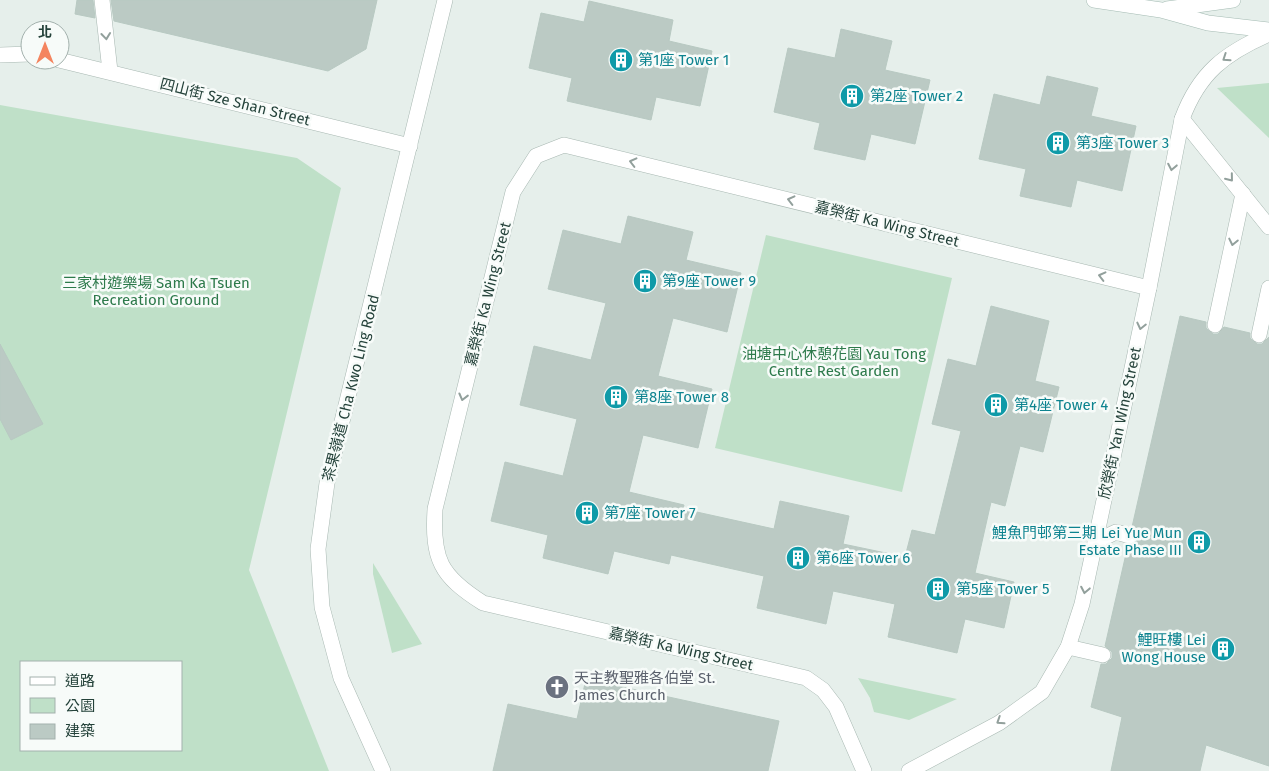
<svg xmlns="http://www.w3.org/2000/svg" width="1269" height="771" font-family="'Fira Sans','Noto Sans TC',sans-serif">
<rect width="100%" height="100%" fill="#e6efeb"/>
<g fill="#bfe0c8" fill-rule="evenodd">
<path d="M1269,83V138L1217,88Z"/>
<path d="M0,105L297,158L341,188L249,570L329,771H0ZM21,662H181V750H21Z"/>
<path d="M766,235L952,278L902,492L715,448Z"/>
<path d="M373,563L422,644L392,653L373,574Z"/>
<path d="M858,678L957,699L909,720L874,712L870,698Z"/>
</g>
<g fill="#bbcac4" stroke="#b8c9c2">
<path d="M77,0H93L95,18L75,14Z"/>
<path d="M111,0H377L366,49L328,71L114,21Z"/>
<path d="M589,1L673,20L669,41L712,51L700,106L656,97L651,120L567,101L572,78L529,68L541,13L584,22Z"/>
<path d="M841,29L892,41L885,70L930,80L915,144L871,134L865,160L814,149L820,123L774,112L788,48L835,58Z"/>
<path d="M1047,76L1098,88L1091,116L1136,126L1122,191L1077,180L1071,207L1020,196L1026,169L979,159L994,94L1040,105Z"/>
<path d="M628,216L693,232L686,260L741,273L727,332L673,318L658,376L712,389L698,448L643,435L629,492L684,505L683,509L774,529L780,501L849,516L843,544L905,557L912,530L935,535L961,431L932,424L948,359L976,366L991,306L1049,321L1035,381L1059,387L1043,452L1020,446L1005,506L991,502L975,573L1014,582L1004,628L965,619L957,653L888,637L895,604L833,591L826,624L757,608L764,576L671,555L669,564L614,551L608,574L543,558L548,535L491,521L505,462L563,476L577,419L520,405L534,346L591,360L606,303L548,289L563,230L621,244Z"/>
<path d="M1180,316L1206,322V328L1213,334H1218L1224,327L1250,333V338L1257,344H1262L1269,337V766L1206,745L1200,771H1111L1122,717L1091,707L1101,664H1106L1112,658V652L1105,646L1128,545L1136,543L1139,538L1137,530L1132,527Z"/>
<path d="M0,344L43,424L11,440L0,419Z"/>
<path d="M586,679L779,721L768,771H493L508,704L577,719Z"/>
</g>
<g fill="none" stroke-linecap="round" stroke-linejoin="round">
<g stroke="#a8b8b2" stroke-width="16">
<g id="service">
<path d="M102,0L110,71"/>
<path d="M1182,119L1269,227"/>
<path d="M1215,325L1243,194"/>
<path d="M1259,335L1269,288"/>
<path d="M1095,542L1116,532L1130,536"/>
<path d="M1068,647L1103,655"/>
</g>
</g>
<g stroke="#a8b8b2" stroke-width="16">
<g id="minor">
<path d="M0,55L30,54"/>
<path d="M59,60L410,146"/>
<path d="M864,771L836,707L823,690L806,678L483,603C440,576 432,559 435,509L513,192L536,156L564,145L1149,288"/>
<path d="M909,771L999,723L1042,692L1068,647L1082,604L1149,288L1182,119C1199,73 1225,53 1269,34"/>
</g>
</g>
<g stroke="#a8b8b2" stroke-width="16">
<path id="tertiary" d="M383,771L341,678L322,607L318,549L327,483L445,0"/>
</g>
<g stroke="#a4bbb3" stroke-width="16">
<g id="secondary">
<path d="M1094,0L1161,10L1208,23L1269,30"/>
<path d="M1167,9L1233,0"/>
</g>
</g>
<use href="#service" stroke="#fff" stroke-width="15"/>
<use href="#minor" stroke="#fff" stroke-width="15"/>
<use href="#tertiary" stroke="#fff" stroke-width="15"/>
<use href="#secondary" stroke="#fff" stroke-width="15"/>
</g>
<defs><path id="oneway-chevron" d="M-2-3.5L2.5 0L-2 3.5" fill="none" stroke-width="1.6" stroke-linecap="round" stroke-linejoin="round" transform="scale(1.25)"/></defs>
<g stroke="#92a09c">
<use href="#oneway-chevron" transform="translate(106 36) rotate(84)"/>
<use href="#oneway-chevron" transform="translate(1226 58) rotate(146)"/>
<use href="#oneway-chevron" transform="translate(633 162) rotate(-166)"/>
<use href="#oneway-chevron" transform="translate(1172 167) rotate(101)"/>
<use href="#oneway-chevron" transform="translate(1230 178) rotate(51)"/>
<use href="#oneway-chevron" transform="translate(791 200) rotate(-166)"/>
<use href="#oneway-chevron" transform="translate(1233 242) rotate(102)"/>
<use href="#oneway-chevron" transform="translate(1102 276) rotate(-166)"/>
<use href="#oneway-chevron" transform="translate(1141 326) rotate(103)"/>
<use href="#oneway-chevron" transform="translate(463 397) rotate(104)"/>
<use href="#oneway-chevron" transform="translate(1085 590) rotate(101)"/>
<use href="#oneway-chevron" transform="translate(1000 721) rotate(147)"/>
</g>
<defs>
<g id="building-disc" transform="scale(1.25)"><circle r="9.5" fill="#0f9aa8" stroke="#f7fbf9"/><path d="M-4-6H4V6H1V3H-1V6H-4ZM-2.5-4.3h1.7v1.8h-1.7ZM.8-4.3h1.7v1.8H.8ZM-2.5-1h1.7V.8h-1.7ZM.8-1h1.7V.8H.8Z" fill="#fff"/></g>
<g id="church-disc" transform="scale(1.25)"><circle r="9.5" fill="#6b7280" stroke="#f7fbf9"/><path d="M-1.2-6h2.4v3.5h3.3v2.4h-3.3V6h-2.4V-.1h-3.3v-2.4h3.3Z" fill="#fff"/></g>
</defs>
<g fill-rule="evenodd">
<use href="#building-disc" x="621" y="60"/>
<use href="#building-disc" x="852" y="96"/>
<use href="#building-disc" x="1058" y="143"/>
<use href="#building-disc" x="645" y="281"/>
<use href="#building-disc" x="616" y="397"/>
<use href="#building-disc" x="996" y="405"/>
<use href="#building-disc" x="587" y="513"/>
<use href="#building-disc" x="1199" y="542"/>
<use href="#building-disc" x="798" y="558"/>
<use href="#building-disc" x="938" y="589"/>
<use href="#building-disc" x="1223" y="649"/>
<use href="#church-disc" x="557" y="687"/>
</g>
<g text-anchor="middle" stroke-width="5" stroke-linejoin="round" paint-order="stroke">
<g font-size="15" fill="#0d838f" stroke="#f7fbf9" text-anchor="start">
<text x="638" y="65">第1座 Tower 1</text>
<text x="870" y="101">第2座 Tower 2</text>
<text x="1076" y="148">第3座 Tower 3</text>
<text x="662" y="286">第9座 Tower 9</text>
<text x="634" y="402">第8座 Tower 8</text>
<text x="1014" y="410">第4座 Tower 4</text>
<text x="604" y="518">第7座 Tower 7</text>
<text x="1182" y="538" text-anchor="end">鯉魚門邨第三期 Lei Yue Mun<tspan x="1182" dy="17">Estate Phase III</tspan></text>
<text x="816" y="563">第6座 Tower 6</text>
<text x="956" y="594">第5座 Tower 5</text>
<text x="1206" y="645" text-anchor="end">鯉旺樓 Lei<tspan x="1206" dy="17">Wong House</tspan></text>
</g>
<g font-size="15" fill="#24423a" stroke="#f7fbf9">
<text transform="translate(235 102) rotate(14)" y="5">四山街 Sze Shan Street</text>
<text transform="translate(887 224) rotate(14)" y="5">嘉榮街 Ka Wing Street</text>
<text transform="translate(488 294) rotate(-76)" y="5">嘉榮街 Ka Wing Street</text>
<text transform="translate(351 388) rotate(-76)" y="5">茶果嶺道 Cha Kwo Ling Road</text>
<text transform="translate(1120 423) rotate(-78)" y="5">欣榮街 Yan Wing Street</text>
<text transform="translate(681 649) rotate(13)" y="5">嘉榮街 Ka Wing Street</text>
</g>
<g font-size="15" fill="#2d7a4b" stroke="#f7fbf9">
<text x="156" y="288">三家村遊樂場 Sam Ka Tsuen<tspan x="156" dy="17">Recreation Ground</tspan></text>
<text x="834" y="359">油塘中心休憩花園 Yau Tong<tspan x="834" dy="17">Centre Rest Garden</tspan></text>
</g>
<g font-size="15" fill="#5b616d" stroke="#f7fbf9" text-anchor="start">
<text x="574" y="683">天主教聖雅各伯堂 St.<tspan x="574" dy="17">James Church</tspan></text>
</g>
</g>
<rect x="20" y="661" width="162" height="90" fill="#f7fbf9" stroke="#a3b1ad"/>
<rect x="30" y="677" width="25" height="8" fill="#ffffff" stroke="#a3b1ad"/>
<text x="65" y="686" font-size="15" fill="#24423a">道路</text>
<rect x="30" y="698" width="25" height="15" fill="#bfe0c8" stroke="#a3b1ad"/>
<text x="65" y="711" font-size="15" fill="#24423a">公園</text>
<rect x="30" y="724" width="25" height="15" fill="#bbcac4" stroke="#a3b1ad"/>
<text x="65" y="736" font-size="15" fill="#24423a">建築</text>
<g transform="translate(45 45)"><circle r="24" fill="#f7fbf9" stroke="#a3b1ad"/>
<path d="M0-4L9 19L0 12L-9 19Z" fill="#f4845f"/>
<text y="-8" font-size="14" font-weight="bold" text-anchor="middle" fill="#24423a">北</text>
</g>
</svg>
